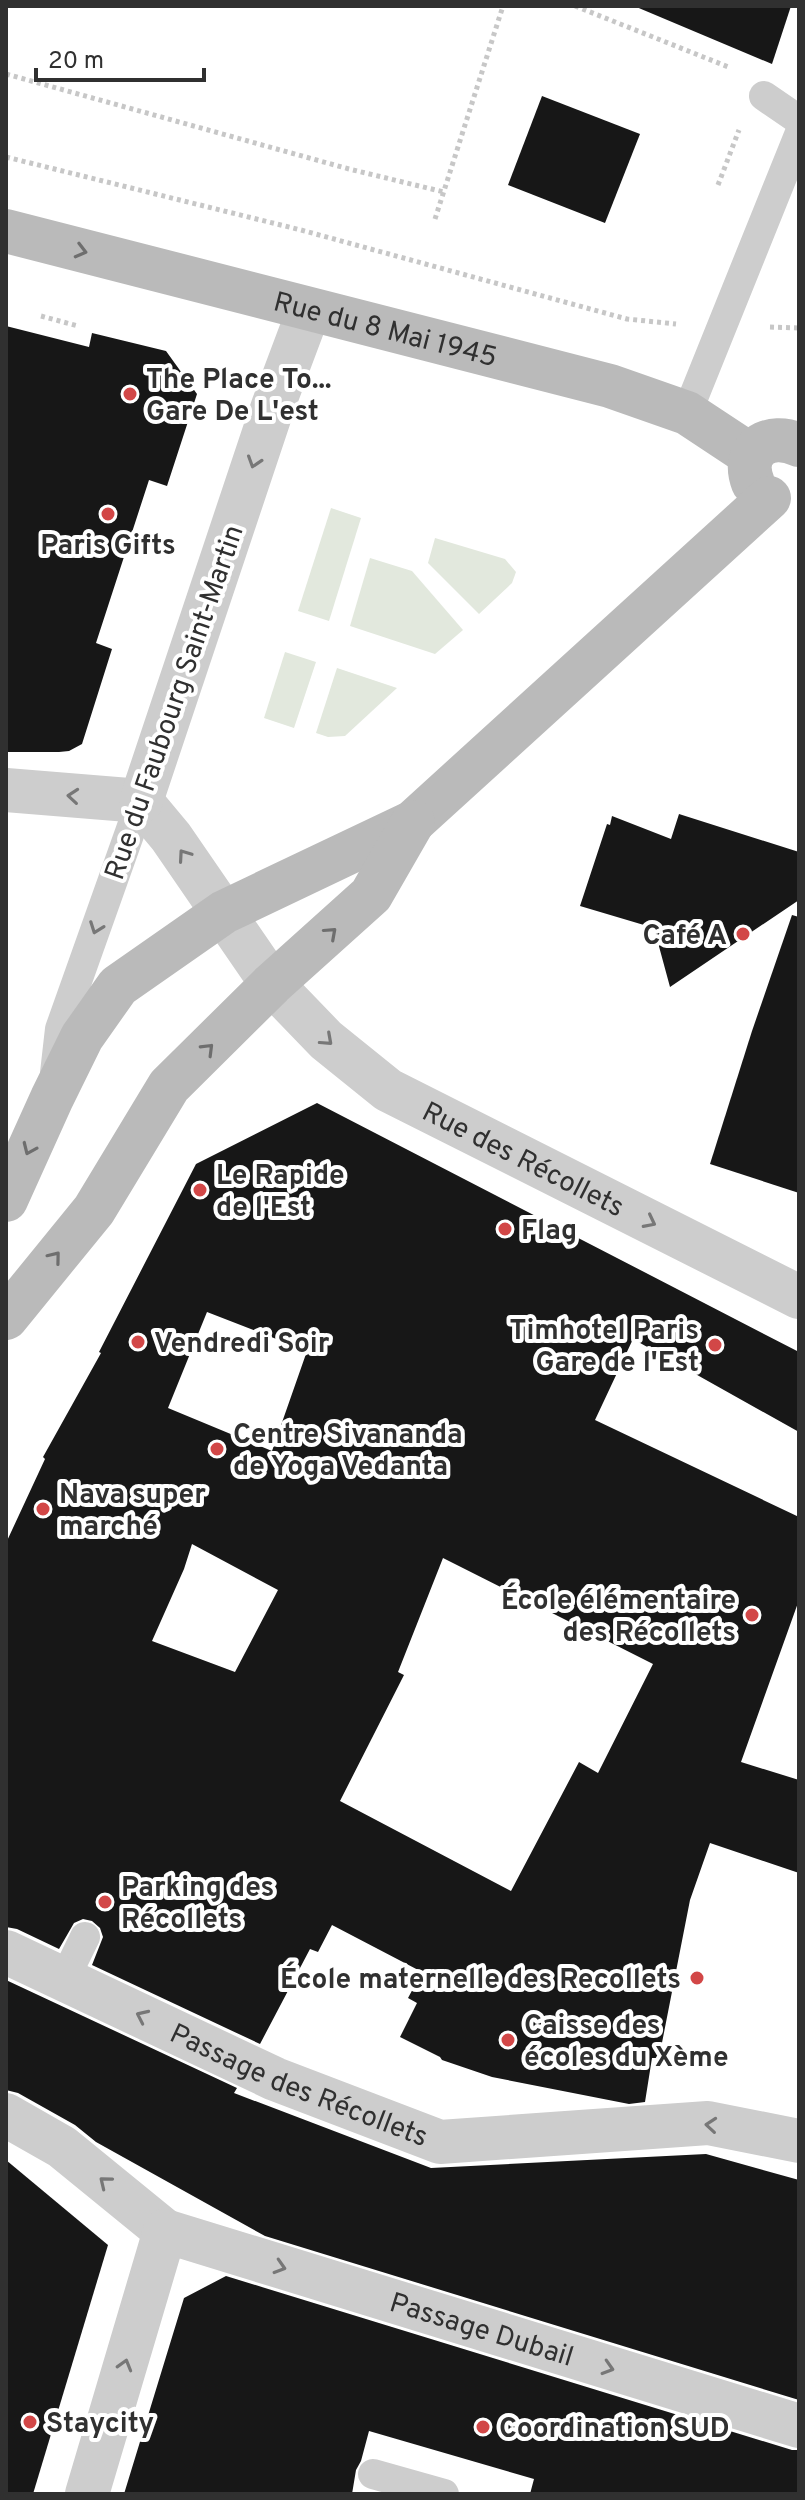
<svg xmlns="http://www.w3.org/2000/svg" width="805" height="2500" font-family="Overpass,sans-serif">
<rect width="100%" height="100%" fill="#fff"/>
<g fill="#e2e8dd">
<path d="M331,508L361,518L329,621L298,611Z"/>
<path d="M435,538L505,559L516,572L512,583L479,614L428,563Z"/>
<path d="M370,558L412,571L463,630L435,654L350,626Z"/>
<path d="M285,652L316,662L294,728L264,718Z"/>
<path d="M337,668L397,688L345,736L328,737L316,733Z"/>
</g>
<g fill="#171717" fill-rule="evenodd">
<path d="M634,6H791L772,64Z"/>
<path d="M542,96L640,134L605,223L508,185Z"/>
<path d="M6,326L89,347L92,333L166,351L197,394L167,486L149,480L96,643L112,649L82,744L69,751L59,752H6Z"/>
<path d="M679,814L799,852V900L670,987L654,928L580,906L607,824L610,825L612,816L671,839Z"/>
<path d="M792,915L799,917V1193L710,1164L752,1031Z"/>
<path d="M317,1103L799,1352V1432L633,1339L595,1420L799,1517V1600L741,1762L799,1780V1873L710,1843L690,1900L659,2058H652L645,2102L629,2104L492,2077L442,2060L440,2057L400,2037L417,2003L408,1998L422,1972L332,1925L318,1952L310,1949L260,2044L92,1965L103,1937L100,1928L92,1921L83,1919L74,1923L59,1949L17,1929L6,1927V1543L45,1459L43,1457L101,1353L99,1352L196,1164ZM207,1312L307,1351L272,1451L168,1408ZM192,1544L278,1590L235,1672L152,1641L184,1569ZM443,1558L653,1664L598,1773L579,1762L511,1891L340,1801L404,1675L398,1672Z"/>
<path d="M6,1980L237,2088L234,2093L431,2168L706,2154L799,2180V2400L265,2236L96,2142L75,2125L18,2093L6,2090Z"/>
<path d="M6,2160L108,2245L33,2494H6Z"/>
<path d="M226,2276L792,2450H799V2494H530L534,2479L369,2431L361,2461L356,2470L352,2494H124L184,2298Z"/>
</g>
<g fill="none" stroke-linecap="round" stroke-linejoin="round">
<g stroke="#c7c7c7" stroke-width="5" stroke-dasharray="4 4" stroke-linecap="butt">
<path d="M575,6L731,68"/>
<path d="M6,74L349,169L444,192"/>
<path d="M6,157L301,230L627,319L676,324"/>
<path d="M718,185L739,130"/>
<path d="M435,219L503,6"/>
<path d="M41,316L78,326"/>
<path d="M770,327L799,328"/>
</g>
<g stroke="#cdcdcd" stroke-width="30">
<path d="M764,96L799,120"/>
<path d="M687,413L799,135"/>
<path d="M55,1073L60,1029L141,801"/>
<path d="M64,1980L85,1937"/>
<path d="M373,2474L444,2494"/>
</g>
<g stroke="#cdcdcd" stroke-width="44">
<path id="s1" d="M6,790L141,801L171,837L272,984L326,1040L388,1090L799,1297"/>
<path d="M141,801L273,406L309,310"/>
<path id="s2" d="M6,1952L275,2079L440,2142L708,2123L799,2141"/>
<path d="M6,2115L62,2147L165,2231"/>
<path id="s3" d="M87,2494L165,2231L799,2426"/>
</g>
<g stroke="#bababa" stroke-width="44">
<path id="s4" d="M6,231L610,386L687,413L752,456"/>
<path d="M753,483C740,449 769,431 799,445"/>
<path d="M6,1200L52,1098L82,1037L118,986L224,912L413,822L769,498"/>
<path d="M6,1318L94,1210L169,1086L272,984L371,895L413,822"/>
</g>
</g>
<defs><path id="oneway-chevron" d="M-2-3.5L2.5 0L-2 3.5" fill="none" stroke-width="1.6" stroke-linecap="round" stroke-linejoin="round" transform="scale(2)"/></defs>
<g stroke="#6e6e6e">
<use href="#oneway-chevron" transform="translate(81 251) rotate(15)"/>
<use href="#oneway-chevron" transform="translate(331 933) rotate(-42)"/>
<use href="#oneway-chevron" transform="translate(208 1049) rotate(-45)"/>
<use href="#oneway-chevron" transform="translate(29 1149) rotate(114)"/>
<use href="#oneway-chevron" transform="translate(55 1257) rotate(-51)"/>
</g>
<g stroke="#777">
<use href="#oneway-chevron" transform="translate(254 462) rotate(108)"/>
<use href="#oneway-chevron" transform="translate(73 796) rotate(-175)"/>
<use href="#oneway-chevron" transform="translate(184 855) rotate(-125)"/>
<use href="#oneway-chevron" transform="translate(96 928) rotate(110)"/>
<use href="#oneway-chevron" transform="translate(327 1040) rotate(42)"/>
<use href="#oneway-chevron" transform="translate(650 1222) rotate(27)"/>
<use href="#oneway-chevron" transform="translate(142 2016) rotate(-155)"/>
<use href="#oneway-chevron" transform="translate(711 2125) rotate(-175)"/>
<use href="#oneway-chevron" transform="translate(105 2182) rotate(-141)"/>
<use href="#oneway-chevron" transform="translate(280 2267) rotate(17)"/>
<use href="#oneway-chevron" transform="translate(125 2365) rotate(-74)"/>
<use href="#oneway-chevron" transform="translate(608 2368) rotate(17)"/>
</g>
<g fill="#d24747" stroke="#fff" stroke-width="3">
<circle cx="130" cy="394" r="8"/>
<circle cx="108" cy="514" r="8"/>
<circle cx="743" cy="934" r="8"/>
<circle cx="200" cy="1190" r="8"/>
<circle cx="505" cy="1229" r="8"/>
<circle cx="138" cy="1342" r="8"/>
<circle cx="715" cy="1345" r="8"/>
<circle cx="217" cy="1449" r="8"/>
<circle cx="43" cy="1509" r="8"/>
<circle cx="752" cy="1615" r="8"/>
<circle cx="105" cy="1902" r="8"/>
<circle cx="697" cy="1978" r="8"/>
<circle cx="508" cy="2040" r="8"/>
<circle cx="30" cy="2422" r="8"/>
<circle cx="483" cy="2427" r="8"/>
</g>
<g text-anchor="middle" stroke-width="8" stroke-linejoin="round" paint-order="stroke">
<g font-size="28" fill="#303030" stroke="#fff">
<text dy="10" stroke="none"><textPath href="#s4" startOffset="392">Rue du 8 Mai 1945</textPath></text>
<text transform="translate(173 702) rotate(-71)" y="10">Rue du Faubourg Saint-Martin</text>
<text dy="10" stroke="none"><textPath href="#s1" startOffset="670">Rue des Récollets</textPath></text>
<text dy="10" stroke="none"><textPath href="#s2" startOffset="322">Passage des Récollets</textPath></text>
<text dy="10" stroke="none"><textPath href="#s3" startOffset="606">Passage Dubail</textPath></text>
</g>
<g font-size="28" font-weight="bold" fill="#303030" stroke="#fff" text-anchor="start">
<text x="146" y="388">The Place To...<tspan x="146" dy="32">Gare De L'est</tspan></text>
<text x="108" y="554" text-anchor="middle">Paris Gifts</text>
<text x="727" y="944" text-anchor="end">Café A</text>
<text x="216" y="1184">Le Rapide<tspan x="216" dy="32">de l'Est</tspan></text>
<text x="521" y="1239">Flag</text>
<text x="699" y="1339" text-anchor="end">Timhotel Paris<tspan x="699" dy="32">Gare de l'Est</tspan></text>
<text x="154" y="1352">Vendredi Soir</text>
<text x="233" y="1443">Centre Sivananda<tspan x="233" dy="32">de Yoga Vedanta</tspan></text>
<text x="59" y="1503">Nava super<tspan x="59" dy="32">marché</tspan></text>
<text x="736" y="1609" text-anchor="end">École élémentaire<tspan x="736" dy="32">des Récollets</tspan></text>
<text x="121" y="1896">Parking des<tspan x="121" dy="32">Récollets</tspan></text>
<text x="681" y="1988" text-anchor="end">École maternelle des Recollets</text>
<text x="524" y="2034">Caisse des<tspan x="524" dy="32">écoles du Xème</tspan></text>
<text x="46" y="2432">Staycity</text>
<text x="499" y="2437">Coordination SUD</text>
</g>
</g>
<rect width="805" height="2500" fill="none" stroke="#303030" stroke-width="16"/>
<path d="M36 68v12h168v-12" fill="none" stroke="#303030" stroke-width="4"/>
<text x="48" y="68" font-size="24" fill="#303030" stroke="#ffffff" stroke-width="6" paint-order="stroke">20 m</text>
</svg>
